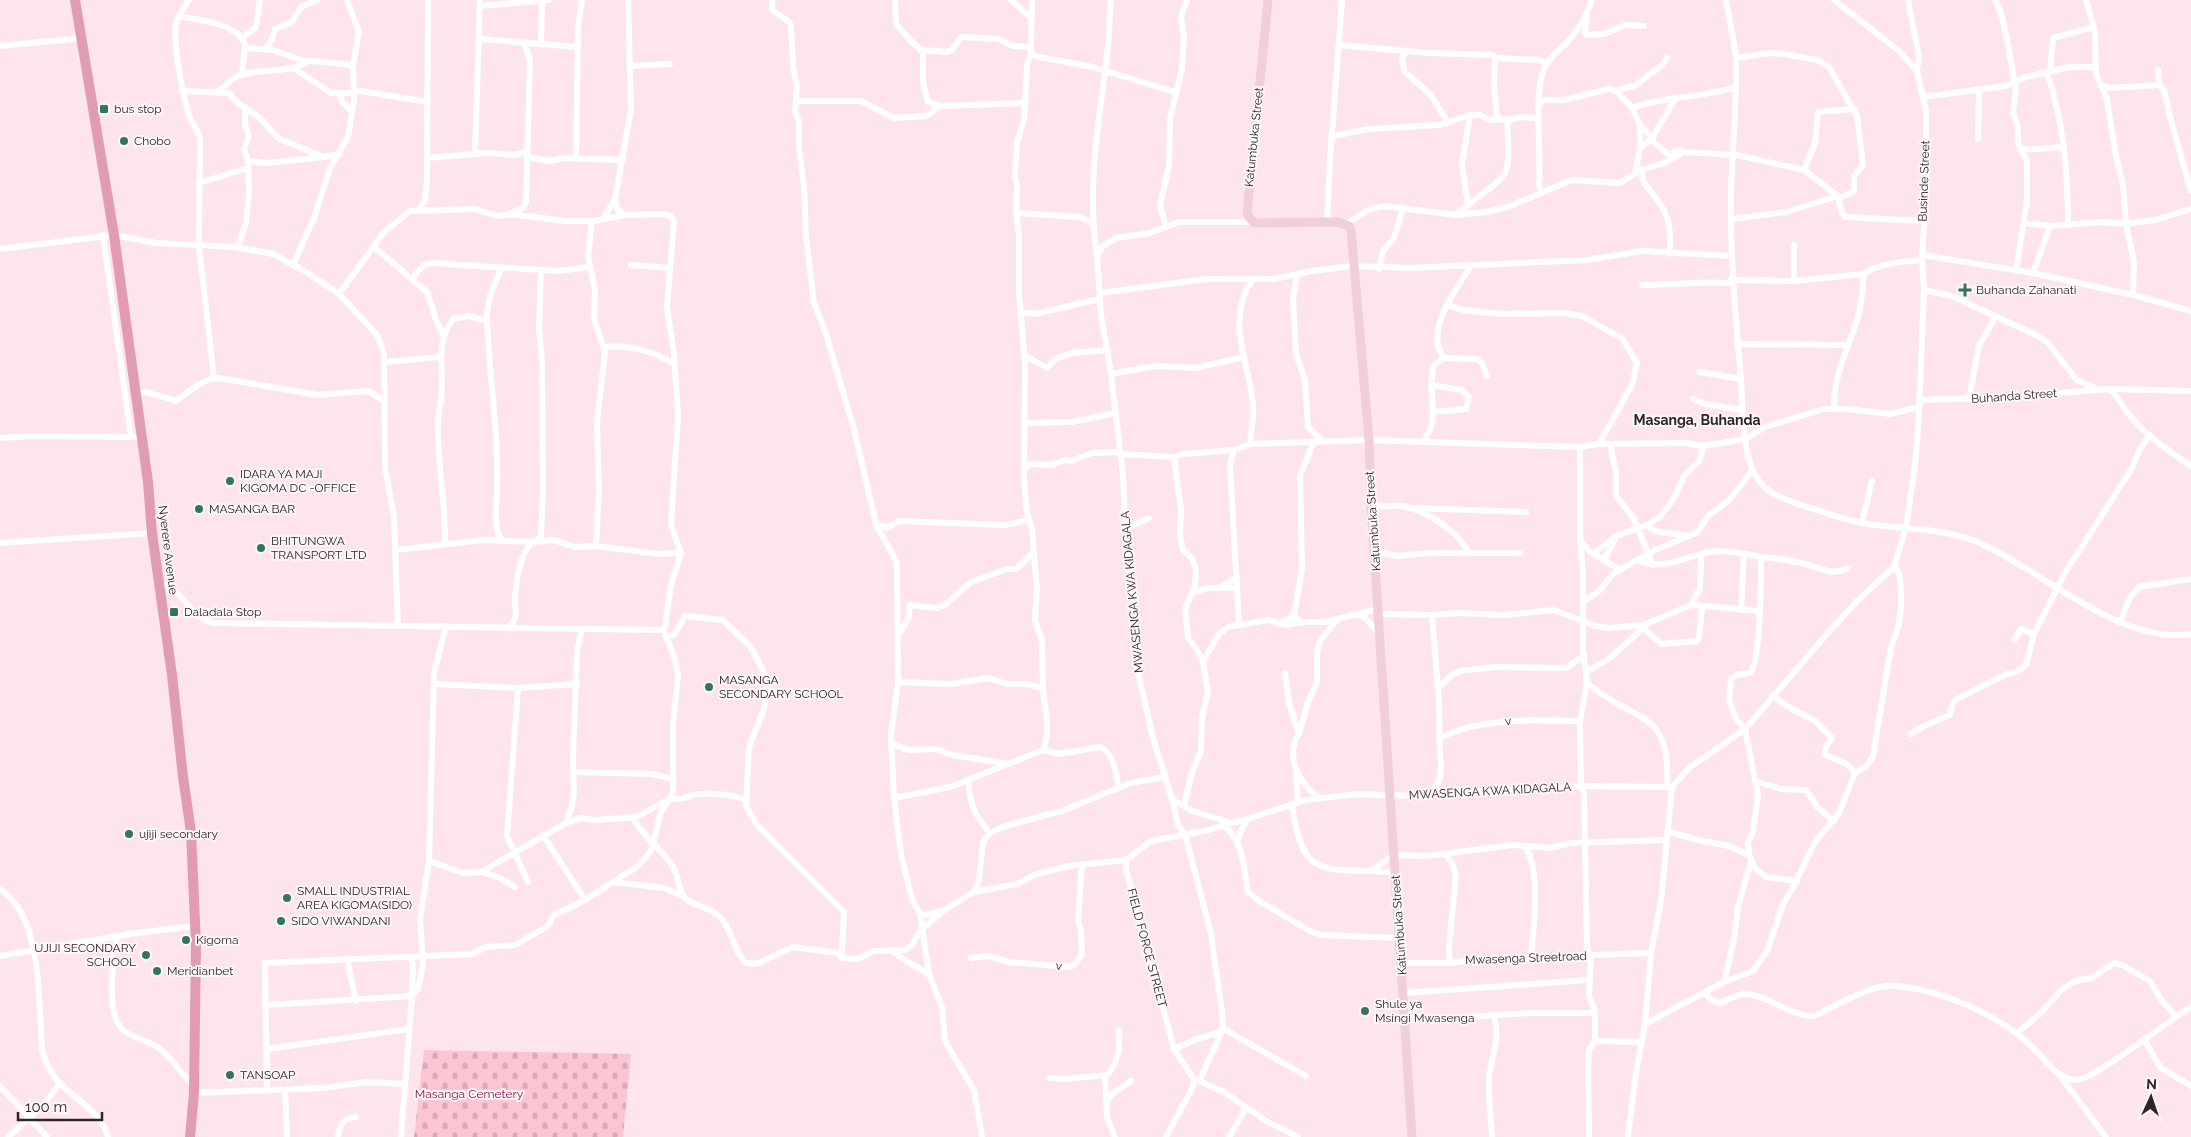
<svg xmlns="http://www.w3.org/2000/svg" width="2191" height="1137" font-family="Raleway,sans-serif">
<defs>
<pattern id="cemetery-stones" width="16" height="16" patternUnits="userSpaceOnUse" patternTransform="scale(1.25)"><rect width="16" height="16" fill="#fcc5d4"/><path d="M2 7V4a2 2 0 0 1 4 0v3zM10 15v-3a2 2 0 0 1 4 0v3z" fill="#d8a9b6"/></pattern>
</defs>
<rect width="100%" height="100%" fill="#fee5eb"/>
<path fill="url(#cemetery-stones)" d="M424,1050L631,1054L623,1137H414Z"/>
<g fill="none" stroke-linecap="round" stroke-linejoin="round">
<g stroke="#fff" stroke-width="6">
<path d="M189,0C185,6 180,13 177,20C171,39 183,94 189,115C191,124 198,128 200,138L199,246L214,378"/>
<path d="M772,0V10L788,21L791,25L793,66L797,87L795,112L799,122V148L804,186L806,237L814,303L826,334L854,429L876,524L896,561L897,571L898,682L891,736L894,798L901,855L912,899L920,914L929,974L942,1007L945,1041L974,1090L982,1137"/>
<path d="M895,0L896,24L912,42L923,52V82L928,102L940,106L1026,103"/>
<path d="M1011,0L1030,17"/>
<path d="M1032,0L1031,52L1035,56L1092,67L1175,92"/>
<path d="M1726,0C1729,20 1735,42 1736,61C1737,106 1732,150 1731,195C1730,258 1736,319 1741,381C1743,409 1742,444 1753,471C1756,477 1762,485 1768,490C1780,499 1793,502 1807,507C1825,512 1843,520 1862,523C1900,530 1939,527 1975,541C2040,568 2118,645 2191,634"/>
<path d="M1908,0L1919,57L1917,71"/>
<path d="M1995,0L2002,16L2007,39L2016,90L2013,113L2018,127V142L2027,161V200L2016,271"/>
<path d="M2086,0L2095,32L2096,74L2107,99L2115,151L2123,185L2126,224L2134,262L2133,295"/>
<path d="M480,6L549,0"/>
<path d="M179,16C198,20 224,22 239,35C244,38 243,44 247,48L273,50L301,60L353,65"/>
<path d="M1587,16L1585,33L1587,35L1604,34L1626,25L1644,26"/>
<path d="M242,38L256,27L260,0"/>
<path d="M479,39L577,47"/>
<path d="M541,43L542,2"/>
<path d="M1338,45L1429,53L1493,55L1495,58L1494,83L1497,120"/>
<path d="M0,46L82,38"/>
<path d="M264,49L271,42L275,29L292,22L301,7L317,0"/>
<path d="M923,50L947,52L952,50L961,37L998,39L1013,46L1031,47"/>
<path d="M1406,51L1402,59L1404,71L1431,95L1448,123"/>
<path d="M1031,52L1027,66L1024,120L1017,143L1015,177L1017,185L1016,213L1019,234V293L1025,363L1024,481L1027,512L1032,530L1037,589L1035,620L1042,640L1043,688"/>
<path d="M1495,58L1539,60L1547,64"/>
<path d="M1736,58L1771,53L1784,54L1817,60L1829,67L1857,116L1863,165L1854,176V191L1840,198"/>
<path d="M631,66L670,64"/>
<path d="M295,69L331,93H354"/>
<path d="M2158,70L2159,85L2164,90L2171,121L2191,191"/>
<path d="M2050,72L2053,38L2094,27"/>
<path d="M2047,73C2064,122 2068,173 2068,224"/>
<path d="M242,75L245,46"/>
<path d="M2101,85L2110,88L2159,85"/>
<path d="M354,90L428,102"/>
<path d="M182,91L229,93L237,102L261,119L278,138L323,157L340,154"/>
<path d="M1616,91L1636,85L1662,65L1667,58"/>
<path d="M216,92C226,88 229,79 238,76C262,67 286,75 309,61"/>
<path d="M340,93L342,102L352,111"/>
<path d="M1924,97L2006,86L2026,77L2070,67H2095"/>
<path d="M796,101H861L894,118L926,116L940,106"/>
<path d="M1539,104L1544,100H1564L1609,89L1616,91L1632,108C1665,96 1702,98 1736,87"/>
<path d="M1632,108L1640,125L1652,138"/>
<path d="M1640,125V148"/>
<path d="M1333,136L1368,129L1440,125L1470,115H1480L1489,120L1513,119L1521,117L1539,119"/>
<path d="M1978,139L1979,91"/>
<path d="M1651,140L1669,155L1679,150L1683,152L1737,155L1804,170L1838,196L1842,213L1845,217L1923,221"/>
<path d="M2020,150L2063,147"/>
<path d="M475,153L480,0"/>
<path d="M527,157L550,161L564,158L623,160"/>
<path d="M427,158L487,153L513,155L527,152"/>
<path d="M576,159L578,28L582,0"/>
<path d="M248,161L267,163L323,157"/>
<path d="M1641,170C1642,184 1650,190 1658,201C1670,217 1672,234 1669,254"/>
<path d="M1804,170L1815,143L1818,112L1855,109"/>
<path d="M1638,171L1667,162L1683,152"/>
<path d="M199,183L248,168"/>
<path d="M1542,193L1539,185C1542,153 1533,97 1544,69C1549,56 1563,48 1572,37C1581,26 1587,14 1592,0"/>
<path d="M1468,205C1478,196 1501,183 1506,171C1511,155 1506,136 1508,120"/>
<path d="M419,210L425,200L427,181L428,0"/>
<path d="M511,213L523,208L526,202L530,60L524,42"/>
<path d="M1016,213L1080,217L1093,224"/>
<path d="M625,215L617,209L615,199L631,109L628,0"/>
<path d="M1455,215L1468,205L1462,164L1470,115"/>
<path d="M604,217L615,199"/>
<path d="M1731,219L1786,212L1838,196"/>
<path d="M592,221L588,256L595,290L594,319L605,352L597,422L599,491L596,546"/>
<path d="M1253,222H1179L1150,233L1116,238L1103,246L1097,255L1101,315L1111,374L1123,475L1126,549L1132,584L1131,615L1138,672L1153,738L1172,799L1190,810L1231,823L1248,819L1306,800L1357,794L1417,796L1581,786L1672,787"/>
<path d="M1327,223L1330,159L1342,0"/>
<path d="M2024,223L2050,226L2102,222L2126,224L2155,220L2191,209"/>
<path d="M1346,224L1370,209L1384,206L1455,215L1486,212L1508,207L1571,180L1620,183L1635,174L1640,148L1651,140L1675,99"/>
<path d="M1166,227L1160,205L1169,166L1170,118L1182,69L1184,37L1181,16L1187,0"/>
<path d="M103,235L131,436"/>
<path d="M373,246L427,292L436,320L444,336"/>
<path d="M238,247L246,223L249,193L248,161L244,149L249,136L245,125V107"/>
<path d="M0,249L114,235L156,243L235,247L273,254L303,270L339,294L377,335L384,353L385,468L394,517L398,626"/>
<path d="M1097,254C1087,193 1097,133 1105,72C1109,48 1109,24 1111,0"/>
<path d="M1922,255L2033,273L2133,295L2191,311"/>
<path d="M293,265L314,218L330,168L348,137L354,100L353,65L359,32L347,0"/>
<path d="M631,265L670,268"/>
<path d="M501,269L490,296L487,314C488,372 499,429 497,487C497,502 492,528 502,540"/>
<path d="M1379,269L1383,251L1394,238L1403,208"/>
<path d="M2033,273L2050,226"/>
<path d="M1297,274L1293,300L1296,354L1305,380L1308,426L1322,441"/>
<path d="M412,278L424,265L433,263L559,271L589,267"/>
<path d="M1731,280L1794,281L1864,274C1875,264 1908,261 1922,260"/>
<path d="M1794,281V245"/>
<path d="M1642,285C1672,285 1702,281 1732,283"/>
<path d="M1924,290L1952,296L2038,336L2048,343L2077,380L2095,388"/>
<path d="M1100,293L1207,279H1274L1312,271L1352,266L1410,268L1587,260L1643,251L1732,256"/>
<path d="M1448,305L1462,310L1503,314L1564,313L1582,316L1623,339L1637,363L1632,385L1599,444"/>
<path d="M1020,312L1035,314L1100,299"/>
<path d="M1737,344L1848,345"/>
<path d="M604,347C626,344 657,352 674,364"/>
<path d="M1024,355L1047,368L1055,359L1072,353L1108,350"/>
<path d="M1444,358C1423,333 1456,289 1471,266"/>
<path d="M384,362L440,357"/>
<path d="M1700,372L1741,379"/>
<path d="M1111,374L1156,366L1196,368L1244,357"/>
<path d="M1431,385L1462,390L1469,397L1466,409L1433,412"/>
<path d="M2110,390C2120,398 2123,409 2132,418C2148,437 2170,452 2191,466"/>
<path d="M135,394L147,392L176,401C189,392 203,378 219,378L318,395L369,391L385,402"/>
<path d="M1693,399L1705,404L1743,410"/>
<path d="M1969,399L1979,345L1996,316"/>
<path d="M1919,400L2013,397L2109,389L2191,391"/>
<path d="M1834,409C1833,375 1848,350 1857,320C1862,304 1863,289 1864,274"/>
<path d="M1025,423L1072,422L1116,413"/>
<path d="M0,438L32,436L142,437"/>
<path d="M1423,441C1442,421 1426,389 1434,365L1444,358L1477,359L1482,363L1487,376"/>
<path d="M1251,444C1249,431 1255,418 1253,405C1249,361 1225,322 1252,280"/>
<path d="M1610,444L1616,473V496L1633,517L1653,565"/>
<path d="M1580,447V538L1583,573V649L1587,683C1635,724 1672,708 1667,787"/>
<path d="M1120,454L1174,457L1183,454L1234,450"/>
<path d="M1174,457L1181,510L1180,535L1183,550L1192,558L1196,570L1195,586L1185,609L1188,638L1196,648L1203,662L1208,692L1202,717L1201,751L1191,775L1184,806"/>
<path d="M1025,468L1030,464L1052,465L1065,460L1072,461L1092,453L1120,452"/>
<path d="M1371,503C1381,509 1391,505 1402,506C1423,509 1461,532 1468,553H1520"/>
<path d="M1415,508L1526,512"/>
<path d="M1862,523L1872,480"/>
<path d="M876,524L887,528L899,521L1005,525L1029,520"/>
<path d="M1646,525C1660,537 1673,531 1689,536"/>
<path d="M1125,529L1149,518"/>
<path d="M1580,539L1589,551L1620,570"/>
<path d="M536,541L541,536L543,489L542,363L539,327L541,270"/>
<path d="M0,543L152,533"/>
<path d="M445,544C446,504 437,464 438,425C438,413 441,402 442,390C443,365 436,341 453,319L469,316L487,321"/>
<path d="M396,550L483,540L532,542L554,540L574,547L596,546L659,554L681,553"/>
<path d="M1375,551L1397,556L1431,553H1468"/>
<path d="M1593,554L1616,536L1649,524L1660,517L1673,500L1684,476L1700,460L1703,446"/>
<path d="M1761,557C1774,558 1787,560 1801,563C1818,566 1828,576 1847,569"/>
<path d="M1604,560L1616,537"/>
<path d="M1637,560L1655,550L1698,532L1708,516L1729,500L1753,470"/>
<path d="M159,583C186,590 189,619 215,623L655,630H663L665,627L671,585L681,553L671,525L678,416L674,353L667,307L674,221L671,216L661,214L625,215L595,221H565L510,214L497,216L475,209L410,211L384,232L339,294"/>
<path d="M1221,587L1237,577"/>
<path d="M1193,592L1209,588H1237"/>
<path d="M1583,602L1599,591L1613,574L1637,560C1665,573 1689,553 1717,551C1731,551 1747,554 1761,557C1761,575 1761,663 1750,673L1737,675L1731,679L1729,700L1736,719L1745,729L1758,795L1753,832L1748,842L1749,855L1756,869L1766,877L1796,881L1815,842L1839,813L1855,773L1867,766L1873,756L1891,647C1902,624 1903,597 1899,572L1894,567"/>
<path d="M1691,605L1760,611"/>
<path d="M1741,610L1744,554"/>
<path d="M1379,614L1432,615L1459,613L1504,615L1554,610L1595,626L1609,628L1644,625L1691,605L1700,588L1701,556"/>
<path d="M1357,615L1364,617L1379,633"/>
<path d="M2120,622L2130,597L2139,587L2191,579"/>
<path d="M1301,623L1294,616L1302,569L1300,475L1314,442"/>
<path d="M1279,624L1294,616"/>
<path d="M1239,625L1230,465L1234,450L1251,444L1369,440L1580,447L1599,444L1685,443L1703,446L1746,439L1765,427L1824,409H1847L1890,414L1919,407"/>
<path d="M1640,625L1661,644L1697,641L1699,638L1702,607"/>
<path d="M510,627C520,611 514,614 515,598C516,581 520,554 532,542"/>
<path d="M900,633L909,617L910,605L937,608L946,604L971,582L1007,569H1016L1033,553"/>
<path d="M2014,640L2021,629L2034,634"/>
<path d="M1203,662L1218,635L1228,627L1268,620L1286,625L1300,622H1325L1378,609"/>
<path d="M1586,672L1609,659L1643,628"/>
<path d="M1285,673L1289,703L1299,734C1284,754 1300,787 1320,798"/>
<path d="M1587,683L1580,721L1581,786L1584,793L1587,948L1591,956L1589,995L1595,1013V1041L1589,1050L1588,1066L1589,1137"/>
<path d="M434,684L518,688L577,684"/>
<path d="M518,688L507,836L528,882"/>
<path d="M1438,688L1453,674L1460,671L1494,667L1566,668L1584,655"/>
<path d="M1772,695L1785,705L1815,721L1832,738L1825,749V755L1847,764L1855,773"/>
<path d="M1299,734L1308,702L1317,682V653L1320,641L1336,621"/>
<path d="M1911,734C1924,724 1936,721 1950,715L1953,703L1957,699L2005,675L2019,671L2026,665L2034,634L2065,573L2132,468L2140,449L2150,435"/>
<path d="M1439,738C1483,717 1533,720 1580,721"/>
<path d="M892,744L908,750L936,749L952,755L1009,764"/>
<path d="M1043,750L1059,754L1100,747C1114,753 1116,774 1119,788"/>
<path d="M1296,770L1298,803"/>
<path d="M573,772L652,774L674,779"/>
<path d="M969,780C968,800 976,818 990,833"/>
<path d="M1755,781L1781,789L1806,790L1818,808L1834,821"/>
<path d="M1431,795C1440,781 1443,774 1440,757L1439,702L1432,615"/>
<path d="M894,798L950,787L1043,750C1052,730 1044,708 1043,688L1026,684H1007L989,678L951,684L898,682"/>
<path d="M1172,799L1178,825L1185,834L1211,934L1223,1020L1221,1032L1197,1039L1174,1049"/>
<path d="M1292,804C1302,889 1332,864 1395,873"/>
<path d="M632,817C642,837 663,849 673,867C679,876 678,892 686,899C697,907 710,907 720,917C733,930 733,951 746,963L756,964L793,947L838,953L842,952L844,912L757,825L746,806L749,747L764,709L767,690L764,672L751,647L723,620L685,616L674,635L666,637"/>
<path d="M566,823L581,818L594,820L637,817L671,798L673,790V726L678,675L675,659L665,634"/>
<path d="M1223,825C1244,841 1244,868 1248,892L1259,901L1312,932L1321,935L1398,938"/>
<path d="M1667,831L1698,840L1729,846L1749,855"/>
<path d="M543,835L585,900"/>
<path d="M1237,842L1241,830L1248,819"/>
<path d="M1525,847C1542,870 1533,929 1531,958"/>
<path d="M1444,854L1451,861L1456,875L1449,946L1450,963"/>
<path d="M429,861L463,873L481,872L566,823L572,806L574,792L573,757L577,651L582,628"/>
<path d="M1372,870L1394,855L1427,856L1513,845L1551,848L1570,843L1666,840"/>
<path d="M482,872L500,878L515,887"/>
<path d="M613,882L664,888L684,897"/>
<path d="M0,889C5,893 10,897 14,902C41,934 39,1008 42,1049C51,1095 99,1101 108,1137"/>
<path d="M974,892L1017,884L1036,874L1070,866L1126,860"/>
<path d="M920,914L925,915L943,911L975,891L979,880L983,842L990,833L1005,826L1065,810L1130,783L1165,777"/>
<path d="M117,937C113,959 105,1014 123,1030C134,1039 149,1040 160,1049C173,1058 180,1074 194,1085"/>
<path d="M893,951C899,958 919,968 929,974"/>
<path d="M838,953L842,958L858,959L874,951L905,950L911,946L922,929L942,912"/>
<path d="M0,956L129,934L195,926"/>
<path d="M971,958L988,956L1009,962L1069,967L1074,965L1082,955L1081,930L1078,921L1082,865"/>
<path d="M347,959L356,1001"/>
<path d="M1402,963H1450L1479,959L1651,953"/>
<path d="M1724,982L1734,939L1738,906L1751,862"/>
<path d="M1404,993L1589,980"/>
<path d="M1705,993L1710,999L1720,1003C1728,1000 1735,995 1744,994C1761,992 1791,1016 1812,1016C1817,1016 1822,1012 1826,1010C1847,1000 1873,984 1897,986C1944,991 1995,1013 2030,1045C2044,1057 2057,1081 2077,1080C2095,1079 2169,1020 2191,1007"/>
<path d="M265,1005L412,996L418,989L423,964L420,919L429,861L434,673L446,626"/>
<path d="M1404,1014L1434,1019L1532,1013H1595"/>
<path d="M1645,1024L1724,982L1753,971L1768,949L1783,904L1797,881"/>
<path d="M1222,1028L1306,1076"/>
<path d="M2017,1033L2042,1012L2061,990L2075,981L2092,978L2114,963L2122,965L2150,981L2162,1001L2176,1016"/>
<path d="M2144,1039L2160,1067L2191,1086"/>
<path d="M1595,1041L1642,1042"/>
<path d="M267,1049L409,1029"/>
<path d="M2061,1077L2106,1137"/>
<path d="M1050,1078L1065,1079L1106,1075"/>
<path d="M1194,1079L1224,1092L1266,1121L1298,1137"/>
<path d="M1200,1081C1206,1062 1215,1050 1221,1032"/>
<path d="M0,1086L47,1137"/>
<path d="M267,1089L265,963L472,954L486,947L515,945L548,926L554,915L585,900L638,866L651,851L661,812L671,798C683,801 687,796 698,794C711,793 733,794 745,800"/>
<path d="M285,1090L287,1137"/>
<path d="M194,1093L324,1088L367,1082L405,1084"/>
<path d="M1106,1103L1112,1094L1131,1081"/>
<path d="M8,1137L43,1106L59,1084"/>
<path d="M338,1137C339,1126 344,1117 356,1117"/>
<path d="M401,1137L412,996L413,965L411,957"/>
<path d="M1115,1137L1107,1117L1105,1079L1114,1065L1119,1050V1030"/>
<path d="M1166,1137L1193,1087L1194,1079L1174,1049L1126,869V860L1151,841L1209,830L1230,823"/>
<path d="M1229,1137L1246,1108"/>
<path d="M1492,1137C1491,1118 1488,1097 1489,1078C1491,1056 1501,1038 1494,1017"/>
<path d="M1628,1137L1636,1073L1645,1024L1651,953L1661,901L1672,787L1689,768L1745,729L1826,635L1858,600L1894,567L1906,527L1915,466L1919,415L1924,290L1922,260L1926,196V111L1917,71L1899,51L1834,0"/>
</g>
<path stroke="#f0ceda" stroke-width="9" d="M1268,0L1247,214L1253,222L1258,223L1338,222L1349,226L1351,230L1369,440L1371,503L1412,1137"/>
<path stroke="#e19cb4" stroke-width="10" d="M75,0L114,235L148,482L152,533L172,675L183,777L191,832L196,944L194,1093L190,1137"/>
</g>
<g fill="#337361" stroke="#fef8f9" stroke-width="2">
<rect x="99" y="104" width="10" height="10" rx="2.5"/>
<circle cx="124" cy="141" r="5"/>
<path d="M1962.5 282.5h5v5h5v5h-5v5h-5v-5h-5v-5h5z"/>
<circle cx="230" cy="481" r="5"/>
<circle cx="199" cy="509" r="5"/>
<circle cx="261" cy="548" r="5"/>
<rect x="169" y="607" width="10" height="10" rx="2.5"/>
<circle cx="709" cy="687" r="5"/>
<circle cx="129" cy="834" r="5"/>
<circle cx="287" cy="898" r="5"/>
<circle cx="281" cy="921" r="5"/>
<circle cx="186" cy="940" r="5"/>
<circle cx="146" cy="955" r="5"/>
<circle cx="157" cy="971" r="5"/>
<circle cx="1365" cy="1011" r="5"/>
<circle cx="230" cy="1075" r="5"/>
</g>
<g text-anchor="middle" stroke-width="4" stroke-linejoin="round" paint-order="stroke">
<g font-size="12" fill="#2f2426" stroke="#fef8f9" text-anchor="start">
<text x="114" y="113">bus stop</text>
<text x="134" y="145">Chobo</text>
<text x="1976" y="294">Buhanda Zahanati</text>
<text x="240" y="478">IDARA YA MAJI<tspan x="240" dy="14">KIGOMA DC -OFFICE</tspan></text>
<text x="209" y="513">MASANGA BAR</text>
<text x="271" y="545">BHITUNGWA<tspan x="271" dy="14">TRANSPORT LTD</tspan></text>
<text x="184" y="616">Daladala Stop</text>
<text x="719" y="684">MASANGA<tspan x="719" dy="14">SECONDARY SCHOOL</tspan></text>
<text x="139" y="838">ujiji secondary</text>
<text x="297" y="895">SMALL INDUSTRIAL<tspan x="297" dy="14">AREA KIGOMA(SIDO)</tspan></text>
<text x="291" y="925">SIDO VIWANDANI</text>
<text x="196" y="944">Kigoma</text>
<text x="136" y="952" text-anchor="end">UJIJI SECONDARY<tspan x="136" dy="14">SCHOOL</tspan></text>
<text x="167" y="975">Meridianbet</text>
<text x="1375" y="1008">Shule ya<tspan x="1375" dy="14">Msingi Mwasenga</tspan></text>
<text x="240" y="1079">TANSOAP</text>
</g>
<g font-size="12" fill="#2f2426" stroke="#fef8f9">
<text transform="translate(1254 137) rotate(-84)" y="4">Katumbuka Street</text>
<text transform="translate(1924 181) rotate(-88)" y="4">Businde Street</text>
<text transform="translate(2014 396) rotate(-4)" y="4">Buhanda Street</text>
<text transform="translate(1373 521) rotate(-94)" y="4">Katumbuka Street</text>
<text transform="translate(168 550) rotate(83)" y="4">Nyerere Avenue</text>
<text transform="translate(1132 592) rotate(-95)" y="4">MWASENGA KWA KIDAGALA</text>
<text transform="translate(1508 721) rotate(-8)" y="4">v</text>
<text transform="translate(1490 791) rotate(-3)" y="4">MWASENGA KWA KIDAGALA</text>
<text transform="translate(1399 925) rotate(-94)" y="4">Katumbuka Street</text>
<text transform="translate(1147 948) rotate(75)" y="4">FIELD FORCE STREET</text>
<text transform="translate(1526 958) rotate(-2)" y="4">Mwasenga Streetroad</text>
<text transform="translate(1059 966) rotate(7)" y="4">v</text>
</g>
<g font-size="12" fill="#8a1148" stroke="#fef8f9">
<text x="469" y="1098">Masanga Cemetery</text>
</g>
<g font-size="14" font-weight="bold" fill="#2f2426" stroke="#fef8f9">
<text x="1697" y="425">Masanga, Buhanda</text>
</g>
</g>
<g transform="translate(2151 1097) rotate(3)" stroke="#fef8f9" stroke-width="4" paint-order="stroke">
<path d="M0-4L9 19L0 12L-9 19Z" fill="#2f2426"/>
<text y="-8" font-size="14" font-weight="bold" text-anchor="middle" fill="#2f2426">N</text>
</g>
<path d="M18 1112v8h84v-8" fill="none" stroke="#2f2426" stroke-width="2.5"/>
<text x="25" y="1112" font-size="15" fill="#2f2426" stroke="#fef8f9" stroke-width="4" paint-order="stroke">100 m</text>
</svg>
